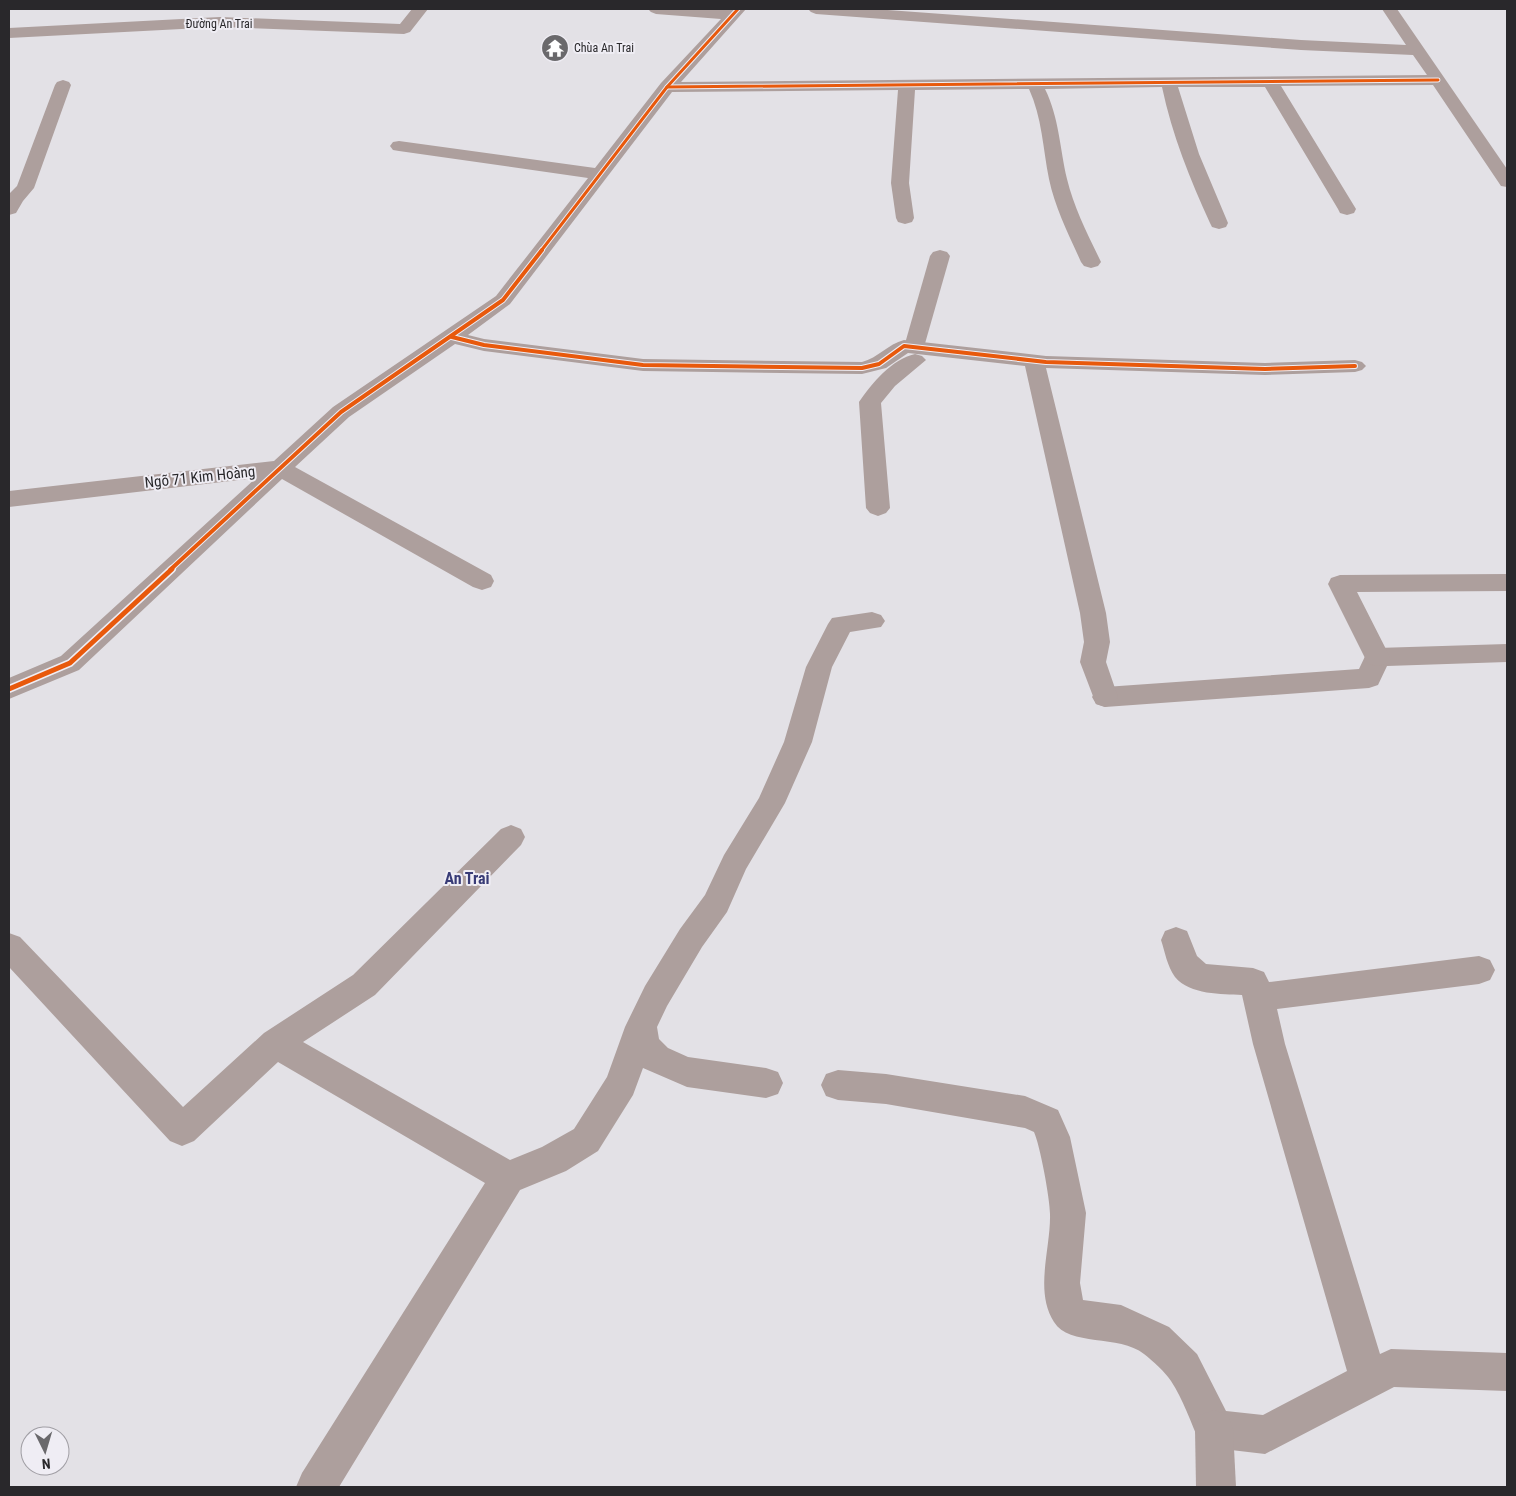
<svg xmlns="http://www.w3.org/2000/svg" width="1516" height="1496" font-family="'Roboto Condensed',sans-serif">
<rect width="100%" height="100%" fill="#e3e1e6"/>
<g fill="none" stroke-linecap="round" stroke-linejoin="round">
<g fill="#ad9f9d" fill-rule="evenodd">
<path d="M940,250L947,252L950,256L924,347L921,351L914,353L907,351L904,347L930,256L933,252Z"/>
<path d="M1507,644V662L1387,666L1378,685L1369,688L1105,707L1096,704L1092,697L1096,690L1105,687L1359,669L1368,650L1377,648Z"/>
<path d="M1176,927L1187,931L1197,956L1206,964L1253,968L1264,972L1269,982L1479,956L1490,960L1495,970L1490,980L1479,984L1277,1009L1285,1044L1380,1354L1391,1349L1507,1353V1391L1394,1387L1265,1454L1214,1448L1200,1443C1191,1423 1183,1399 1171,1381C1165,1372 1153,1361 1144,1354C1119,1334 1069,1347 1054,1322C1034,1291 1051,1248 1050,1214C1050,1199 1040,1145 1034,1132L1025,1128L886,1104L838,1100L826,1096L821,1085L826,1074L838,1070L886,1074L1025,1096L1058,1110L1070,1137L1086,1213L1080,1283L1083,1300L1121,1305L1169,1327L1197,1354L1226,1411L1263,1415L1347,1371L1253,1044L1242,995C1222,994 1190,995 1175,977C1167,966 1165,952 1161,940L1165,931Z"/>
</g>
<g fill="#ad9f9d" fill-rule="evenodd">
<path d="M412,9H428L410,32L404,34L220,27L9,38V28L220,17L400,24Z"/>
<path d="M648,9H746L681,82L1427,75L1413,55L1301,50L816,14L811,12L808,9H874L1301,40L1406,45L1382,9H1397L1507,169V187L1501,186L1433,85L1281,86L1356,209L1354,213L1347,215L1340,213L1338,209L1265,87H1178L1199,154L1228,223L1226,227L1219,229L1212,227L1210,223C1190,179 1172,135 1162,87L1045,89C1059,117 1060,149 1067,179C1074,208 1088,235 1101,262L1098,266L1091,268L1084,266L1081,262C1069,235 1055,208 1049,179C1043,149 1042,117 1029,89L915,90L909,183L914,218L912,222L905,224L898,222L896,218L891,183L898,90L672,92L510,304L468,335L484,339L643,359L862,362C878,358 888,344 904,340L1046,356L1265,363L1355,360L1362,362L1366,366L1362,370L1355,372L1265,375L1046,368L1106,613L1110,642L1106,662L1118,697L1114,704L1105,707L1096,704L1080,662L1084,642L1080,613L1025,366L908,353L886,368L862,374L643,371L484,351L455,344L349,417L295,467L491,575L494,581L491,587L482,590L473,587L282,479L79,670L9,699V678L61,656L256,478L9,507V491L274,461L333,407L496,296L588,178L399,151L393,150L390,146L393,142L399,141L595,168L661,83L721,19L656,14L651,12Z"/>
<path d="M63,80L69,82L71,85L34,188L23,201L16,213L9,215V194L17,186L55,85L57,82Z"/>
<path d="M915,354L922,356L926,360L895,386L881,403L890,508L886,513L878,516L870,513L866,508L859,402C872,383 892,359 915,354Z"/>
<path d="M1507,574V591L1357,592L1390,657L1386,664L1377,666L1368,664L1328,584L1331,578L1340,575Z"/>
<path d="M872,612L881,615L885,621L881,627L850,632L832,667L812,742L785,803L746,869L727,912L702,947L667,1006L657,1027L659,1039L668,1048L688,1057L766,1068L778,1072L783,1083L778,1094L766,1098L687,1087L643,1068L633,1095L598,1151L566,1171L520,1190L339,1487H296L302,1473L485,1183L278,1062L194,1141L182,1146L170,1141L9,967V933L20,937L183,1107L264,1033L353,975L501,829L511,825L521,829L525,837L521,845L375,995L303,1042L510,1160L542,1147L574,1129L607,1077L625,1027L645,986L680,929L705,895L724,855L759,798L784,742L806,667L828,624L832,618Z"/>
<path d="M1214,1410L1228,1415L1233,1429L1236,1487H1196L1195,1429L1200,1415Z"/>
</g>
<g stroke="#efedf4" stroke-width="5">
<g id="cycleway-far2">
<path d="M667,87L1438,80"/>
<path d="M541,251L667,87L738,9"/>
</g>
</g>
<g stroke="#efedf4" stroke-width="6">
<g id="cycleway-far1">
<path d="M452,337L484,345L643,365L862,368L879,364L904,346L1046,362L1265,369L1355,366"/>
<path d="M170,570L341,412L503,300L542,250"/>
</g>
</g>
<g stroke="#efedf4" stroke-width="8">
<path id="cycleway" d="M9,689L70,663L172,569"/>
</g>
<use href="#cycleway-far2" stroke="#e8590c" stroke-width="3"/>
<use href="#cycleway-far1" stroke="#e8590c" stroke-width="4"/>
<use href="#cycleway" stroke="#e8590c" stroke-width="5"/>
</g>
<defs>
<g id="temple-disc" transform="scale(1.4375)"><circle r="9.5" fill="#6a696c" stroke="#efedf4"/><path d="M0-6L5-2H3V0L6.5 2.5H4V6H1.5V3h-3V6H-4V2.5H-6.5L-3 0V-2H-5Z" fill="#fff"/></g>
</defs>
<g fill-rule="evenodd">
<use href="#temple-disc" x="555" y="48"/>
</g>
<g text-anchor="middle" stroke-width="4" stroke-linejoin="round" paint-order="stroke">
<g font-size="12" fill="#29282b" stroke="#efedf4">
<text x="219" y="28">Đường An Trai</text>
</g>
<g font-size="12" fill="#29282b" stroke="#efedf4" text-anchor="start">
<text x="574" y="52">Chùa An Trai</text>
</g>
<g font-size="15" fill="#29282b" stroke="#efedf4">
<text transform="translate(200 477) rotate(-6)" y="5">Ngõ 71 Kim Hoàng</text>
</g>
<g font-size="16" font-weight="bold" fill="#383b76" stroke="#efedf4">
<text x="467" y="884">An Trai</text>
</g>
</g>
<rect width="1516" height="1496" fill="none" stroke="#29282b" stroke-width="20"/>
<g transform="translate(45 1451) rotate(175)"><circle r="24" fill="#efedf4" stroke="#a09ea4"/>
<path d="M0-4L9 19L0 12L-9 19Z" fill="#6a696c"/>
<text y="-8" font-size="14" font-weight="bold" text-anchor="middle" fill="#29282b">N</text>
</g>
</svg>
